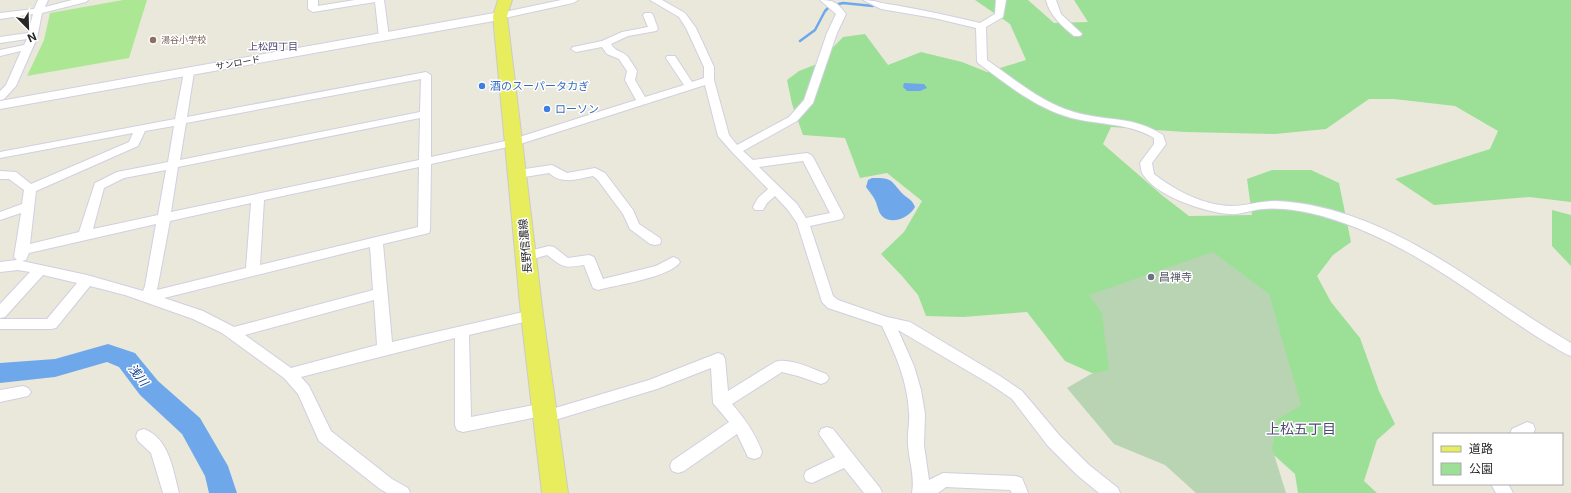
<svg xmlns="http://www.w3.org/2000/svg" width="1571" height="493" font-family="Inter,'Noto Sans JP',sans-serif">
<rect width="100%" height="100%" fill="#eae8da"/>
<g fill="#9ce097">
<path d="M975,0H1028L1054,23L1088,22L1074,0H1571V202L1529,197L1434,205L1395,179L1490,149L1498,131L1455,106L1394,99H1369L1326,129L1275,134L1185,132L1111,127L1103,144L1163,196L1189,216L1252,215L1247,179L1272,170H1311L1339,183L1351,242L1333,255L1317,276L1331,302L1360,338L1379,391L1395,424L1377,440L1364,481L1377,493H1298L1295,474L1265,447L1192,418L1065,361L1027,312L963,317L926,316L918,295L902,276L881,254L904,232L922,201L887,173L860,178L845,138L803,135L792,104L787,80L799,71L817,64L843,37L865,34L888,65L921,52L962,62L987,72L1026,60L1010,24Z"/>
<path d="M1552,210L1571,215V266L1552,246Z"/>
</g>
<path fill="#b9d4b2" d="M1213,252L1269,294L1301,405L1278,419L1272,448L1286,493H1196L1165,465L1114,444L1067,388L1091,374L1109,370L1102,313L1089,295Z"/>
<path fill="#ace893" d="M123,0H147L129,58L27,76L44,40L50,13Z"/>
<g fill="#6ea8eb">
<path d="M904,83L924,84L927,88L920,91H907L903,87Z"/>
<path d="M872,178C894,177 891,182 904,195C909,199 913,201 915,207C910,217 893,225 883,217C878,213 878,206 875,200C873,196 869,191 866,187L868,180Z"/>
</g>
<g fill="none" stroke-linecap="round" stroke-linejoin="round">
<path stroke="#6ea8eb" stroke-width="2.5" d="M800,41L815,30L825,11L830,6L843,3L873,6"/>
<path fill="#6ea8eb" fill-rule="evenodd" d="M108,344L135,353L158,381L200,418L228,466L237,493H209L205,476L182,434L140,395L119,367L107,362L55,377L0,383V363L55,359Z"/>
<g stroke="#d1cfe1" stroke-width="2">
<g id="street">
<path d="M38,0H48L45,7L72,0H88L86,2L42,13L37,38L16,86L4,99L0,100V91L6,85L21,51L0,56V50L24,45L27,39L0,43V37L28,33L33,14L0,19V13L34,9Z"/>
<path d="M308,0H318V6L355,0H384L389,37L384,40L379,37L375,2L313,12L308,9Z"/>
<path d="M561,0H578L573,3L500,19L495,16L500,13Z"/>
<path d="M650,0H662L685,13L696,28L714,67V80L729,135L737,145L789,117L804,100L827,33L836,14L820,0C834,0 838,3 846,14L837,33L813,103L797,121L743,151L753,160L807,153L811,155L813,157L844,216L842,219L810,226L833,296L838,300L887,317L910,322L1000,376L1022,391L1060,436L1089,465L1118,488L1120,493H1099L1077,475L1048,446L1012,399L990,384L898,330L914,366L921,390L925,414L924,445L929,480L943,473L1016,476L1022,478L1028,493H1012L1010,490L946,487L938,493H912C915,476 909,461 908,444C907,434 910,424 909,413C908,382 895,353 882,326L828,308L822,302L797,223L788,210L775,196L767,203L763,210H755L753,207L758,198L768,189L732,152L718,136L705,85L517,145L431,164L430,230L429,233L383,244L392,342L532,310L537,311L539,315L537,319L469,335L471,417L544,403L550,404L552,409L649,380L718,353L723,355L725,359L728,391L775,362C789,357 813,369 826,374L829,378L826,382L821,384L798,376L782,372L732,404C745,419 755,433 762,452L760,457L754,459L748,457L737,434L684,471L678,473L672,471L670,466L672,461L729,422L713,403L711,368L657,389L545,423L539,422L537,417L463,432L457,430L455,425V338L301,377L309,386L331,431L392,479L408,488L410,493H387L380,489L319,441L298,394L284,378L222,333L193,319L125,295L90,286L56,328L51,329H0V319H47L77,283L43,275L5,317L0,318V304L30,272L18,270L0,272V262L17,260L14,257L21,213L0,220V212L22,204L24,190L9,179H0V171L16,172L31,184L129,142L133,133L0,158V152L175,119L184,72L189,69L194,72L187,117L426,72L431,75V157L510,140L636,100L625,80L627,71L619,59L607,54L602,47L576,52L571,49L573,47L602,41L622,32L648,27L643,15L645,13H651L653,15L658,29L656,31L628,36L611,44C616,53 622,50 628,57L637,71L635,80L645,97L684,85L666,58L667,56H675L692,82L704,78V67L686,28L679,17ZM421,79L420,112L180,160L186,123ZM420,118L419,160L171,212L178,167ZM174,126L168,162L117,172L95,183L79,232L30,244L36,191L138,146L145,131ZM803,161L830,213L806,218L797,204L759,167ZM419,167L418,227L260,265L264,200ZM166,170L158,215L93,229L104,188L124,178ZM251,203L246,268L157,290L170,221ZM156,224L145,286L143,291L87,275L22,261L26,260L29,253ZM370,247L373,290L234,327L203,311L164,298ZM374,300L377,345L291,368L245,335Z"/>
<path d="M863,0C875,0 883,4 894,5C923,10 951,16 980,23L995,14L996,0H1006L1003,17L986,27L987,60C1014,79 1042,103 1074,112C1107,122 1132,115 1163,135L1166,144L1152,163L1154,174C1176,191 1203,205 1231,206C1247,206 1261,201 1276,201C1305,202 1336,210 1362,220C1438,249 1501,302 1571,343V356C1562,353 1555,347 1547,343C1526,330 1507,317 1487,303C1434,266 1384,234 1322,216C1303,211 1281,207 1262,209C1251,210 1240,215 1229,214C1205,212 1159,197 1145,177C1141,173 1141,168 1140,163L1154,144V138C1126,121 1095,126 1065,116C1033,106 1005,83 978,63L977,61L976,28L934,18L881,9Z"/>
<path d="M1046,0H1056L1061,14L1080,32L1082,34L1080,36H1074C1062,26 1050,16 1046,0Z"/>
<path d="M552,165L567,173L595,168L605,173L633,210L639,224L660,238L661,241L660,244L655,245L650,244L630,229L623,214L597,179L593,176C578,179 562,185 549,173L518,178L514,177L512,174L514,171L518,170Z"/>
<path d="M549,246L554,247L568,258L589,255L594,257L603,279L656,266L673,257L678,259L680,262C671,277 616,285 598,290L593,288L584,265C563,268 564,268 547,255L526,261L521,259L519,256L521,253Z"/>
<path d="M23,386L28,388L31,392L28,396L0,402V390Z"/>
<path d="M1527,422L1533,424L1535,429L1533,434H1510L1512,429Z"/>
<path d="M827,427L833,429L880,488L882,493H864L844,468L812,483L806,481L804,476L806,471L835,457L819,434L821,429Z"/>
<path d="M144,429C169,438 173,470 179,493H163L151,453L138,441L136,436L138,431Z"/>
<path d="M1491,484H1508L1513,493H1496Z"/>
</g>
</g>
<g stroke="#d1cfe1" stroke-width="2">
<path id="secondary" d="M500,12L505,13L506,16L505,19L0,109V101Z"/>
</g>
<g stroke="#cbcbcb" stroke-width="2">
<path id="primary" d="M498,0H512L507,16L543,315L568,493H542L521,315L493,16Z"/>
</g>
<use href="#street" fill="#fff" fill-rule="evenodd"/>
<use href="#secondary" fill="#fff" fill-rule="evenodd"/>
<use href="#primary" fill="#e7ed5d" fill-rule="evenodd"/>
</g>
<circle fill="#8d6e63" stroke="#fff" stroke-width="1.5" cx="153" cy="40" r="4"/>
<g fill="#3f7fe0" stroke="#fff" stroke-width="1.5">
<circle cx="482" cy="86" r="4"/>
<circle cx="547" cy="109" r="4"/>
</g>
<circle fill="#6b7280" stroke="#fff" stroke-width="1.5" cx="1151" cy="277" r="4"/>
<g text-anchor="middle" stroke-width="3" stroke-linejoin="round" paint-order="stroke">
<g font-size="9" fill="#785e54" stroke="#fff" text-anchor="start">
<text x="161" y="43">湯谷小学校</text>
</g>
<g font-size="9" fill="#282828" stroke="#fff">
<text transform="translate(238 63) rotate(-10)" y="3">サンロード</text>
</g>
<g font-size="10" fill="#4e4a77" stroke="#fff">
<text x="273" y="50">上松四丁目</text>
</g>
<g font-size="11" fill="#366cbe" stroke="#fff" text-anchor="start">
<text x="490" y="90">酒のスーパータカぎ</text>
<text x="555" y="113">ローソン</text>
</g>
<g font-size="11" fill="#282828" stroke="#fff">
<text transform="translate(525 246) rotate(-95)" y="4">長野信濃線</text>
</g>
<g font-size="11" fill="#5b616d" stroke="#fff" text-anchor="start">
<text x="1159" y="281">昌禅寺</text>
</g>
<g font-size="12" font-style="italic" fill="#104294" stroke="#fff">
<text transform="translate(138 375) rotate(52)" y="4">浅川</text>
</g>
<g font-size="14" fill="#4e4a77" stroke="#fff">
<text x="1301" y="434">上松五丁目</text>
</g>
</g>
<rect x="1433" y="433" width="130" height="52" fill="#ffffff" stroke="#a9a9a9"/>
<rect x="1441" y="446" width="20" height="6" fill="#e7ed5d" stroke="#a9a9a9"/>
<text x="1469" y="453" font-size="12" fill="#282828">道路</text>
<rect x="1441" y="463" width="20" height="12" fill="#9ce097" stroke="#a9a9a9"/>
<text x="1469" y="473" font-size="12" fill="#282828">公園</text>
<g transform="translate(28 28) rotate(157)" stroke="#ffffff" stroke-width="3" paint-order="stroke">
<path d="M0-3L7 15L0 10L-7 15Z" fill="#282828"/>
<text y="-6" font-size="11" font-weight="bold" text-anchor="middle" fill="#282828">N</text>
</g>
</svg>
